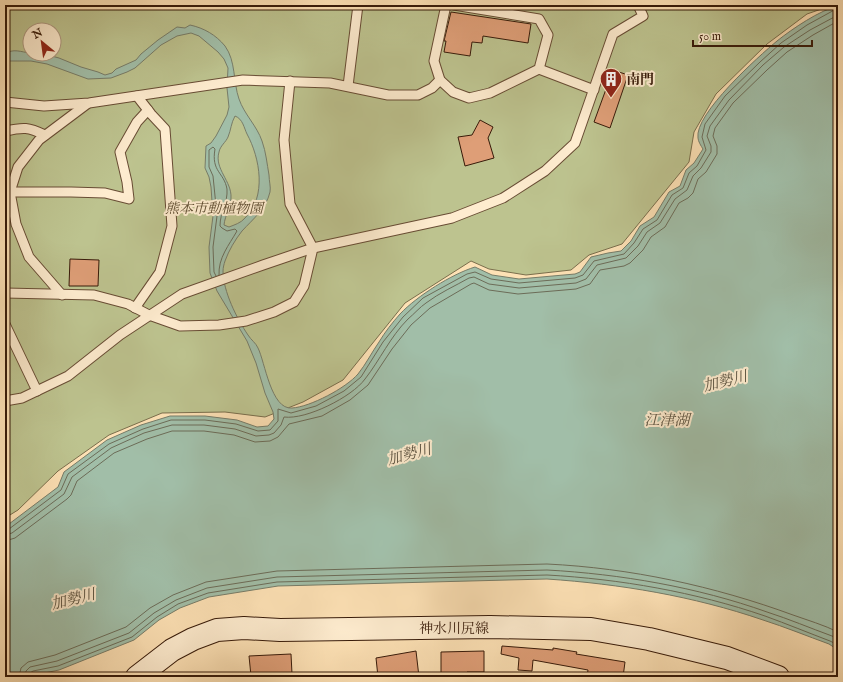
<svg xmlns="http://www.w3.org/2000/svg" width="843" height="682" font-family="'IM FELL English','Noto Serif JP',serif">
<rect width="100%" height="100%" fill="#fde1b5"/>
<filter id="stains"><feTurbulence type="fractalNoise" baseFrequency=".005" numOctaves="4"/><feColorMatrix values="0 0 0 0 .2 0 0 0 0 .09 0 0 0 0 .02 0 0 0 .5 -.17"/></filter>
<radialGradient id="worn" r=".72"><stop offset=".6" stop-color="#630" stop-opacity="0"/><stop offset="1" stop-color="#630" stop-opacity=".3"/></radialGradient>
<path fill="#bdc38f" stroke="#7a6e4c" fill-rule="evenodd" d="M5,5H833L807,14L767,44L716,94L694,132L689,162L622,244L589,255L571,270L526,275L489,269L471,261L405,303L343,380L303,402L265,417L225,412L162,413L109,435L58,471L18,510L5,518ZM30,30H54V54H30Z"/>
<path fill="#a1bea8" stroke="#777c68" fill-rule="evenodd" d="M838,6V650L829,644C807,636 785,627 763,620C693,596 620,584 547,579L278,586L209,597L180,608L159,620L134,640L59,670L25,677H5V527L58,487L64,472L107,440L141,425L170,416H205L237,420L257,427L268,426L274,419L273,412L265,393L256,363L247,341L217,291L210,273L209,247L213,216L211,187L209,177L205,168L206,146L211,143L216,136L227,115L229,107L227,88L228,68L224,59L218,52L199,36L191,33L177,36L161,45L135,68L127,72L111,78L88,79L47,64L31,61H5V54C13,48 21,52 30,53V54H44L59,58L81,67L98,72L105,75L112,73L116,69L136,60L141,54L158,40L177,27L185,28L190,25C204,28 216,35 225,46C236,61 233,82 239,99C244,114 257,126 262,141C266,152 267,164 269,175C269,181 271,187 270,192C266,209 253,219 242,231C235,240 229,250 225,261C224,264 223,268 223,271C223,291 237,319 248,335C251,340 256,343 258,348C265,362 271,410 292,408C310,407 346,388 358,374C366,364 372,352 379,342C385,332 392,323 400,314C417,296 452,274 475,267L492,275L519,279L575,274L580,272L591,257L608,253L621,251L631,241L640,226L654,217L669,192L680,186L686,170L694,163L703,149C701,146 698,141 698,138C694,114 759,56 777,41C792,29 820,10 838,6ZM235,116C243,119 244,128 247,134C260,158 267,197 245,218C241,223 234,225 229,227L224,225C225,215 231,207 231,198C232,181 214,169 219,152C220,146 226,142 228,137C231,130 231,123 235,116Z"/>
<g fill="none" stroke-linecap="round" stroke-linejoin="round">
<g stroke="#6c6c58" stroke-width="1">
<path d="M216,276L214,272L213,247L217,216L213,176L209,167V150L213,147L215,149C211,172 224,172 227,189C228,203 220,212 220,226L222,228L227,231L235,229L237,231C229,245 218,258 219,275"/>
<path d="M5,530L9,529L61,490L68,474L109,444L143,429L171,420H205L236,424L258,431L270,430L278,421V409L291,413L316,406L344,391L361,377L383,342L403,317L423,298L467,274L475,272L491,279L519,283L575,278L583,275L594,261L624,254L634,243L643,229L657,220L672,195L683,188L689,173L697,166L706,150L702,137L705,124L725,96L760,62L781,43L807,25L838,8"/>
<path d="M5,535L12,533L64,494L72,477L111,448L144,433L172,425H204L235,429L256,436L269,435L274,433L281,425L284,417C306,420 352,397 365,379C380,360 390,337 408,319C414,314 420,307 426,303C439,293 455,286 469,278L474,277L489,284L519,288L576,283L586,279L597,265L626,258L638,246L647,232L660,223L675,199L687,190L693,176L701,168L711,152V146L707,136L710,126L729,100L763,65L784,47L810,30L838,15"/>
<path d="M5,541L15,538L67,499L71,495L77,481L114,453L147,439L172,431H204L234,435L255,442L270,441L278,437L289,424L322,416L350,400L368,385L392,349L411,325L430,308L471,284L474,283L489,290L518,294L576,289L590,284L600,270L624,266L630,263L643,250L651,237L665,227L679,203L688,198L693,193L698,179L706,172L717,154V146L713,136L715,128L733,103L767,70L787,52L813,35L838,21"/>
<path d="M19,677L21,668L28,662L55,655L126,627L150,608L173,595L206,582L277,571L547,564C630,568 714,586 793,615C807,620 824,625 838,632"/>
<path d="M25,677L26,671L30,667L57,661L129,633L154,613L176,600L207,588L277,577L547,570C620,574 697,587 767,612C789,619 810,628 832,636L838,639"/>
<path d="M30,677V673L33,671L58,666L132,637L157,617L178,604L208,593L277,582L547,575C620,579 695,592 765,616C787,624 809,633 830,641L838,645"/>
</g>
</g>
<g fill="#de9e77" stroke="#371a09">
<path d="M451,12L531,24L528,43L483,36L482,43L472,42L470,56L444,52L446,41H444Z"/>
<path d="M613,70L628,75L610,128L594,122Z"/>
<path d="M480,120L493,127L488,138L494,158L465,166L458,137L472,135Z"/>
<path d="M70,259L99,260L98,286H69Z"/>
<path d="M502,646L553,650V648L577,652L576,654L625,662L623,677H587L588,670L533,660L532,671L518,670L519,658L501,654Z"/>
<path d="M416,651L419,677H378L376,658Z"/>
<path d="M484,651V672H467V677H441V652Z"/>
<path d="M291,654L292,674L251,676L249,656Z"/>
</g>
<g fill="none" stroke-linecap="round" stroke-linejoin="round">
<g stroke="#684c34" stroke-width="11">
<g id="lane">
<path d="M446,5L434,61L440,80L453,92L469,98L490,93L539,69L548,35L539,19L454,5"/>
<path d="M539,69L594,90"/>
<path d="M348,86L358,5"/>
<path d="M5,102L44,106L89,103L243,80L330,83L388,95H418L432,88L440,80"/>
<path d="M5,131C24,127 28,127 45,135"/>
<path d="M6,189L10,192H71L105,193L129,199L127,182L120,152L137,122L148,110"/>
<path d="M5,293L94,295L128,304L149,315L180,326L219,325L246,321L274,312L294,302L304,286L313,248L290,204L284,140L290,81"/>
<path d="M62,295L29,257L16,224L10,192L18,167L39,140L87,104"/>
<path d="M135,308L160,272L172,226L165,129L151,114L137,96"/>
<path d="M5,324L37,391"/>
<path d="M5,401L22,398L68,376L120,335L182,294L263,265L313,248L452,218L503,198L545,171L575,143L613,34L643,16L638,5"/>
</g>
</g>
<g stroke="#371a09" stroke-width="24">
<path id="secondary" d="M137,677L172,650L193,639L217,630L244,628L280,630L490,627L591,629L649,639L727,658L778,677"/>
</g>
<use href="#lane" stroke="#feeccf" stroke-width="9"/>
<use href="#secondary" stroke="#feeccf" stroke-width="22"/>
<path stroke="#371a09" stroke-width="3" stroke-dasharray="7 7" stroke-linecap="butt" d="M592,5H617"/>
</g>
<defs>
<g id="building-pin" transform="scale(1.15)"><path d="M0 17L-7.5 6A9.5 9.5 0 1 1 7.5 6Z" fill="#8f2418" stroke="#feeccf"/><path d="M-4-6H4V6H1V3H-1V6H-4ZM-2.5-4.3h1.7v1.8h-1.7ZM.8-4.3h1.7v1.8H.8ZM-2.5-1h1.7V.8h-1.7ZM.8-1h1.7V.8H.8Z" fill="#fff"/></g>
</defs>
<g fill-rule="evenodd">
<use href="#building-pin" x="611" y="79"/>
</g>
<g text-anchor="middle" stroke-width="4" stroke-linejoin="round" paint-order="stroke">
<g font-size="14" font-weight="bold" fill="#371a09" stroke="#feeccf" text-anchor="start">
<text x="626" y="84">南門</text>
</g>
<g font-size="14" font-style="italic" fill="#5f4d31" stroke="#feeccf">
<text x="214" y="213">熊本市動植物園</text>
</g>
<g font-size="14" fill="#371a09" stroke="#feeccf">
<text x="454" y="633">神水川尻線</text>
</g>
<g font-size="15" font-style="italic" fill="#5c5341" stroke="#feeccf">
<text transform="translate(725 381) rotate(-14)" y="5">加勢川</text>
<text x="667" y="425">江津湖</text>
<text transform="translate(409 454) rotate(-15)" y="5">加勢川</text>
<text transform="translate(73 599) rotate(-14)" y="5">加勢川</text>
</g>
</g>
<rect width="843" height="682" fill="none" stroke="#fde1b5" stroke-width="20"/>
<rect x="6" y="6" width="831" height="670" fill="none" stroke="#371a09" stroke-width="2"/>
<rect x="10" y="10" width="823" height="662" fill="none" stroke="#371a09"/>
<g transform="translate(42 42) rotate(331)"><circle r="19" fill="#feeccf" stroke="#ae9880"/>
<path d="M0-3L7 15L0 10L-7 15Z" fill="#8f2418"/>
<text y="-6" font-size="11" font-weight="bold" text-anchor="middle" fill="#371a09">N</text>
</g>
<path d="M693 40v6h119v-6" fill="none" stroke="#371a09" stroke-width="2"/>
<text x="699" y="40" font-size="12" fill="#371a09" stroke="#feeccf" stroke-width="3" paint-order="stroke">50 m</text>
<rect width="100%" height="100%" filter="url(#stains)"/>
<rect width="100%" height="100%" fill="url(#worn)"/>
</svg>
